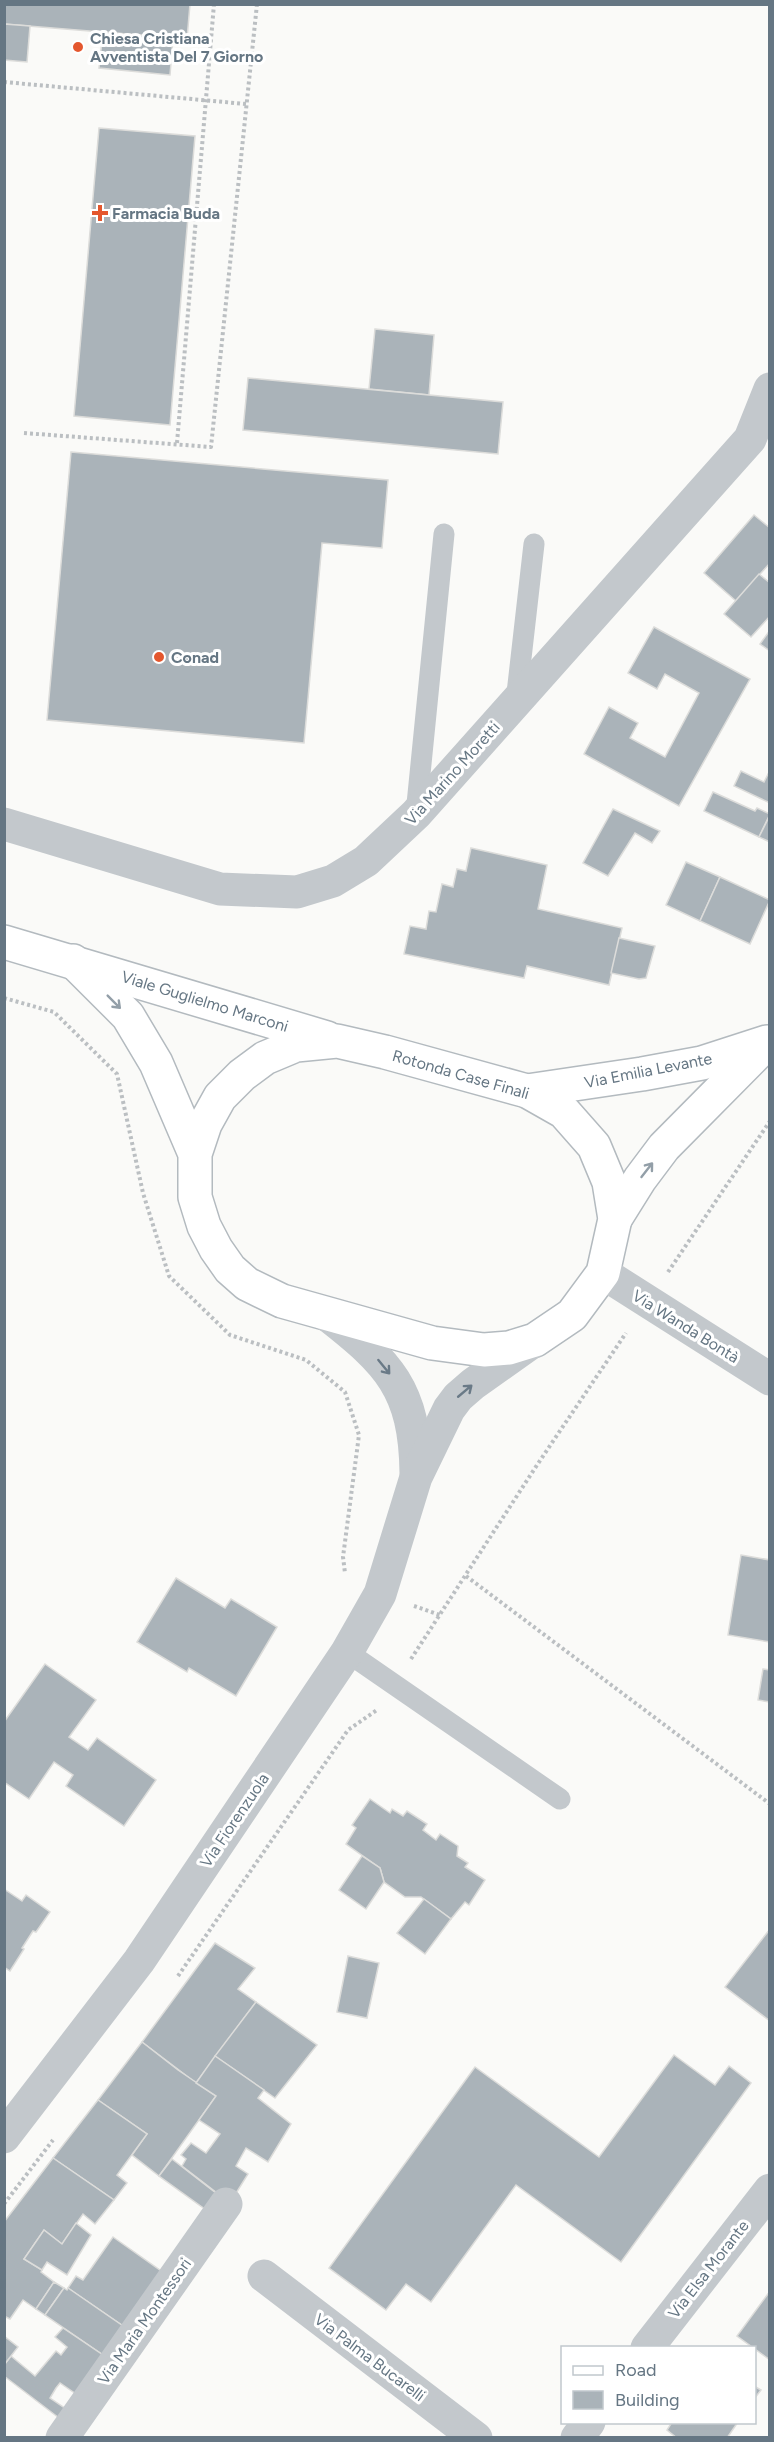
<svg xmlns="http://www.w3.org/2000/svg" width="774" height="2442" font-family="Figtree,sans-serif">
<rect width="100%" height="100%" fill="#fafaf8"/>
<g fill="#aab3b9" stroke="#dcdcda" stroke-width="1.5">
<path d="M4,4H190L187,39L4,24Z"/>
<path d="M4,24L30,26L27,62L4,60Z"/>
<path d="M103,32L173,38L170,75L99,68Z"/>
<path d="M99,128L195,136L170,425L74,416Z"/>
<path d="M375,329L434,335L429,395L369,389Z"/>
<path d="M248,378L503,402L498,454L243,430Z"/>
<path d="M71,452L388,480L382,548L322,543L304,743L47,720Z"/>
<path d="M754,515L770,528V563L736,601L704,573Z"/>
<path d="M759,574L770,583V616L751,637L724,614Z"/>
<path d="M654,627L750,679L679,806L584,754L609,707L638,723L630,738L665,757L699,693L665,674L657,689L628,673Z"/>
<path d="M770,630V651L760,644Z"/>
<path d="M770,770V803L734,786L741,771L764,782Z"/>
<path d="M713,792L755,811L757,808L770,814L759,837L704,811Z"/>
<path d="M613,809L660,831L652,843L635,833L608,876L583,863Z"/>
<path d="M770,815V842L759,837Z"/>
<path d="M471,848L547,865L538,909L622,928L609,985L527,966L524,978L404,954L410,926L426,929L429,911L436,912L442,884L453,887L457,869L466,871Z"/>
<path d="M686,862L720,877L700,921L666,905Z"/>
<path d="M720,877L770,900L750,944L700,921Z"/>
<path d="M619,938L655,946L646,978L639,979L611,973Z"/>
<path d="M741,1555L770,1560V1642L728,1635Z"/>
<path d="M176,1578L225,1608L231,1599L277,1627L236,1696L189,1668L187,1672L137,1642Z"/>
<path d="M45,1664L96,1700L69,1737L88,1750L97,1738L156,1780L124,1826L66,1786L73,1775L54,1762L29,1799L4,1782V1722Z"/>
<path d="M763,1669L770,1670V1702L758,1700Z"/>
<path d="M370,1799L390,1813L392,1809L403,1816L407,1811L427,1824L423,1830L436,1840L440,1834L458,1846L457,1856L468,1863L465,1867L485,1880L469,1905L465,1902L451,1919L421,1897H405L384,1882L380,1868L346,1844L356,1828L352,1825Z"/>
<path d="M362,1856L380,1868L384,1882L366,1909L339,1890Z"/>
<path d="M4,1889L22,1901L26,1895L50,1912L36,1932L33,1931L22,1948L24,1949L10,1971L4,1967Z"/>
<path d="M424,1899L451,1919L425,1954L397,1933Z"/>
<path d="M770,1929V2021L725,1987Z"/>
<path d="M215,1943L255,1968L238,1989L256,2002L196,2083L142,2042Z"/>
<path d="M348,1956L379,1963L367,2018L337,2012Z"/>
<path d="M256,2002L317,2045L275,2098L215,2056Z"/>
<path d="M142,2042L178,2070L216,2096L159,2176L132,2155L147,2134L98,2100Z"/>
<path d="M674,2055L715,2085L729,2066L751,2083L621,2262L516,2185L431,2302L406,2284L386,2310L329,2268L475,2067L599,2157Z"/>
<path d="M215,2056L264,2090L258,2098L291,2124L268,2162L246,2148L236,2166L248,2174L230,2203L182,2166L186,2159L181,2155L191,2143L206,2153L220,2134L199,2120L216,2096L196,2083Z"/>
<path d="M98,2100L147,2134L117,2175L127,2183L114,2200L53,2158Z"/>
<path d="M53,2158L114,2200L95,2224L83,2214L62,2244L44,2230L24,2259L42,2270L41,2272L54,2282L36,2309L23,2300L10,2319L4,2316V2222Z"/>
<path d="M172,2159L221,2197L209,2212L159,2176Z"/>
<path d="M76,2223L91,2235L67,2275L47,2262L42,2270L24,2259L44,2230L62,2244Z"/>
<path d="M113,2237L164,2273L126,2328L68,2288L76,2276L83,2280Z"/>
<path d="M54,2282L64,2288L45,2315L36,2309Z"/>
<path d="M64,2288L67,2290L68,2288L126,2328L106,2357L45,2315Z"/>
<path d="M770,2291V2360L737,2336Z"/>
<path d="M63,2328L106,2357L79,2396L60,2383L56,2388L50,2398L69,2411L63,2421L4,2376V2365L11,2356L35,2376L56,2351L61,2355L67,2347L55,2337Z"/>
<path d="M4,2336L18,2347L4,2365Z"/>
<path d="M754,2386L761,2390L754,2399Z"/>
<path d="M672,2422H738L727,2438H677L667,2430Z"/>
</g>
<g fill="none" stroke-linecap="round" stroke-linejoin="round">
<g stroke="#b3babf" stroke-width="36">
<g id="secondary">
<path d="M4,942L327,1038"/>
<path d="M73,961L128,1016L156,1063L195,1154V1197L204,1226L216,1249L230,1269L247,1284L282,1301L432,1343L484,1350L509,1348L535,1340L572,1315L603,1273L615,1219L609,1182L594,1146L564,1112L527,1091L385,1052L337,1041L296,1045L265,1058L242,1075L220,1097L205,1124L195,1154"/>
<path d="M527,1091L642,1074L702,1063L767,1042"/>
<path d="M615,1219L640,1179L664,1147L764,1046"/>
</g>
</g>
<g stroke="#bbbfc2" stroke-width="4" stroke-dasharray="3 3" stroke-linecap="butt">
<path d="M4,82L246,104"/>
<path d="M24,433L211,447L257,4"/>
<path d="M177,443L214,4"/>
<path d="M4,998L54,1012L117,1074L143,1193L169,1276L230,1335L306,1360L345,1392L359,1435L343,1557L345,1573"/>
<path d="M668,1272L770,1121"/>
<path d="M466,1576L770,1804"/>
<path d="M414,1606L440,1615"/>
<path d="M411,1659L537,1465L626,1333"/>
<path d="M178,1976L348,1730L377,1710"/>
<path d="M4,2204L53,2140"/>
</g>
<g stroke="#c3c8cc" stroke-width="21">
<path d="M516,702L534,544"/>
<path d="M416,814L444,534"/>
<path d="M347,1652L560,1799"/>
</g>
<g stroke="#c3c8cc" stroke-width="33">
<path d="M4,824L220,889L297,892L333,881L366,861L416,814L750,439L770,389"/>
<path d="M603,1273L770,1379"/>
<path d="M264,2276L476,2438"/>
<path d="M647,2348L770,2190"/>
<path d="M62,2438L226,2204"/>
<path d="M577,2438L589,2422"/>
</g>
<g stroke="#c3c8cc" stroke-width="33">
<path d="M326,1314C389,1363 415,1389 416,1473"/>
<path d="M4,2137L139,1961L347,1652L380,1594L416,1477L449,1409L458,1397L473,1384L535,1340"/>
</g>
<use href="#secondary" stroke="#fff" stroke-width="33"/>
</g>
<defs><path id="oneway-shaft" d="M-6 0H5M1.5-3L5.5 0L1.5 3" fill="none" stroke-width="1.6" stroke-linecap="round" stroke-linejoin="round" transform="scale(1.5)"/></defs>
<g stroke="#939fa8">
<use href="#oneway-shaft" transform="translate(114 1002) rotate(45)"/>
<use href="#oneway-shaft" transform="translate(647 1170) rotate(-52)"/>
</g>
<g stroke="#6a7a87">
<use href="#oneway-shaft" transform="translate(384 1367) rotate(51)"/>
<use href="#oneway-shaft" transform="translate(465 1391) rotate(-40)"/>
</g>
<g fill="#e4572e" stroke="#fff" stroke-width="2">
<circle cx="78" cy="47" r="6"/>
<path d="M97 204h6v6h6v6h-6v6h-6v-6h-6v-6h6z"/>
<circle cx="159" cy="657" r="6"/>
</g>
<g text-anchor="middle" stroke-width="6" stroke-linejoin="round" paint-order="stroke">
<g font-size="16" font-weight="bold" fill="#657683" stroke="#fff" text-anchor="start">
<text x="90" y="44">Chiesa Cristiana<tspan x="90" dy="18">Avventista Del 7 Giorno</tspan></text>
<text x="112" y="219">Farmacia Buda</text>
<text x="171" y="663">Conad</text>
</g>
<g font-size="16" fill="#657683" stroke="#fff">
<text transform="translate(452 773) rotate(-48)" y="6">Via Marino Moretti</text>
<text transform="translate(205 1001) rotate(17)" y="6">Viale Guglielmo Marconi</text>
<text transform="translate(648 1070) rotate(-11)" y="6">Via Emilia Levante</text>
<text transform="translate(461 1074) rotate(16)" y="6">Rotonda Case Finali</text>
<text transform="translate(686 1326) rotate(32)" y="6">Via Wanda Bontà</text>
<text transform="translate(234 1820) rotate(-56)" y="6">Via Fiorenzuola</text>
<text transform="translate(708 2269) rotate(-52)" y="6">Via Elsa Morante</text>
<text transform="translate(144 2321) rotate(-55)" y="6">Via Maria Montessori</text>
<text transform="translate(370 2357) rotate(37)" y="6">Via Palma Bucarelli</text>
</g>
</g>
<rect width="774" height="2442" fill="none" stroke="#657683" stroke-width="12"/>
<rect x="561" y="2346" width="195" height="78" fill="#ffffff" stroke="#c1c8cd" stroke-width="1.5"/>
<rect x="573" y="2366" width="30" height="9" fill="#ffffff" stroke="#c1c8cd" stroke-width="1.5"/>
<text x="615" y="2376" font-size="18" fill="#657683">Road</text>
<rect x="573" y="2391" width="30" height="18" fill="#aab3b9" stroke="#c1c8cd" stroke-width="1.5"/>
<text x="615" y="2406" font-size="18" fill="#657683">Building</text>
</svg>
